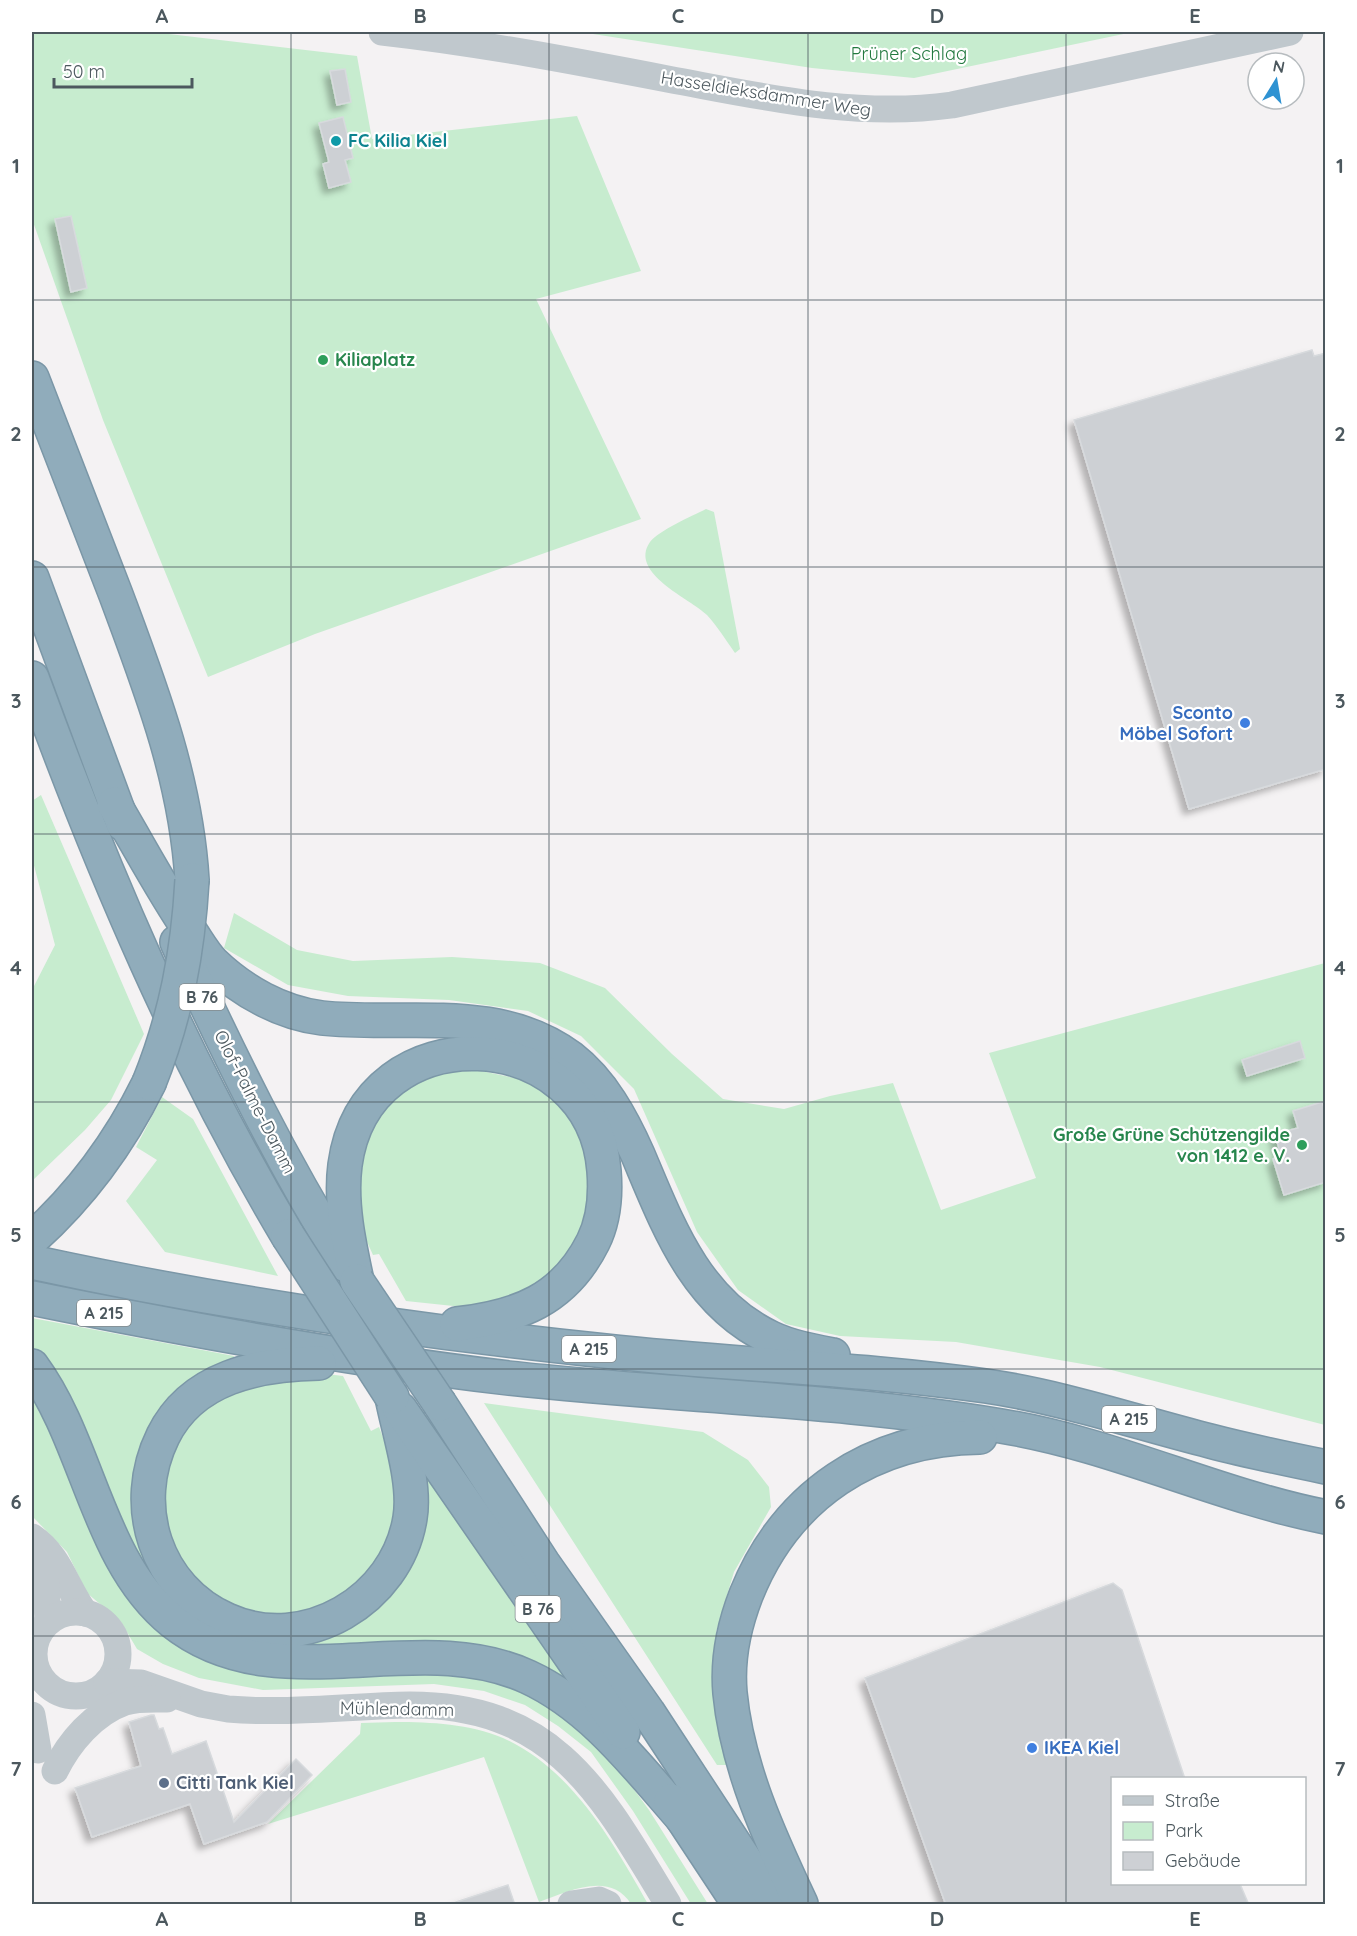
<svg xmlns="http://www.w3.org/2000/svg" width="1357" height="1936" font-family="Quicksand,sans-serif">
<defs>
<filter id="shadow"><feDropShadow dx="-5.5" dy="5.5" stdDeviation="3" flood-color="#0004"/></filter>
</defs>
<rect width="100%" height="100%" fill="#f4f2f3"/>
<g fill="#c7eccf">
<path d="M32,32H152L357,56L372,139L577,116L641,271L536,299L641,519L315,634L208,677L103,420L32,219Z"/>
<path d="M580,32H1133L914,78L812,68Z"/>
<path d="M706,509L714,512L740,649L735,653C726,640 717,626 707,615C691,599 628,573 650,542C658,531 692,516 706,509Z"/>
<path d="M41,795L144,1034L111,1100L85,1130L32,1181V990L55,945L32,858V801Z"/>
<path d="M234,913L297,950L353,961L452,957L540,963L605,988L672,1054L723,1099L784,1109L830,1096L893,1083L941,1210L1036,1178L989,1053L1325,963V1425L1100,1367L956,1342L840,1336L786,1324L738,1290L697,1232L634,1089L581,1036L528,1011L449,1000L348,996L288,985L224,948Z"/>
<path d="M448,1064L544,1084L590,1143L592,1218L549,1280L504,1302L463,1307L406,1301L379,1254L373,1255L363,1233L351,1185L383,1100Z"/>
<path d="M162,1097L193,1119L278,1276L165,1252L126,1201L157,1160L136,1147Z"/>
<path d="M32,1318L234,1356L233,1366C187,1386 148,1424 141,1476C115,1685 438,1698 416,1468L418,1465L576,1690L573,1692C536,1666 492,1652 446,1649C348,1644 232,1681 158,1595C125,1556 109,1507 92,1461C83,1437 72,1413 60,1391C54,1380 34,1359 32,1350C29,1340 32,1328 32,1318Z"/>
<path d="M327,1374L343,1376L371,1431L379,1427L397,1474L395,1539L345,1601L273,1620L206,1598L165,1546L161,1459L210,1395L234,1383Z"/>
<path d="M32,1390L204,1659L238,1671L265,1675L460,1670L544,1697L611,1758L649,1810L708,1904H691L633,1811L591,1752L558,1726L525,1705L484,1691L434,1684L263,1690L199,1678L163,1664L137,1649L121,1622L87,1593L67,1552L32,1516Z"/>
<path d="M484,1403L703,1432L748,1460L769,1487L771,1507L734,1572L716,1632L717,1678L732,1765H717Z"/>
<path d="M395,1722C432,1722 469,1724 503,1738C572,1769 613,1842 648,1904H631C610,1870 567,1892 539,1902L484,1757L268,1824L360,1734L361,1723Z"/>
</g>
<g fill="#cdd0d4" stroke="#d7dadd" stroke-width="1.5" filter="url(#shadow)">
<path d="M345,69L351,102L337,105L330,71Z"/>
<path d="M343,117L353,158L345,160L351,182L329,188L323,164L329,162L319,123Z"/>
<path d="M71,216L87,288L71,292L55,219Z"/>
<path d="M1312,350L1314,356L1326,353V769L1189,809L1074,420Z"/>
<path d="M1300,1041L1305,1058L1247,1076L1242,1060Z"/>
<path d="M1322,1102L1326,1113V1182L1284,1195L1273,1159L1281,1156L1275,1134L1298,1128L1293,1111Z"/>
<path d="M1113,1583L1122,1590L1185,1779H1113V1884H1240L1249,1905H946L865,1678Z"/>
<path d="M151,1715H154L159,1729L163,1728L172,1754L206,1741L234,1822L296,1759L312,1775L267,1822L204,1844L190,1804L92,1837L75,1788L141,1766L129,1722Z"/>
<path d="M508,1885L515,1905H457L456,1902Z"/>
</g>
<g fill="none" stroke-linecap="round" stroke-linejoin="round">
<g stroke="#7b97a7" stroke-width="36">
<g id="highway">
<path d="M32,378C60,450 88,522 116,595C151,689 186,779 192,880"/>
<path d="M32,578L123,824"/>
<path d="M32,678C102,870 183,1060 288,1236"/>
<path d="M114,804C139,846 162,890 190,931C197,941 204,954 213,963C242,991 281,1013 322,1018C405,1027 498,1003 571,1058C602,1082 622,1119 638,1155C668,1226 696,1303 771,1338C790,1347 812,1351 833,1355"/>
<path d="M177,942C228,1053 281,1161 346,1265"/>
<path d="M32,1239C81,1195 120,1142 149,1083"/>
<path d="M32,1262C221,1303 412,1331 605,1351C731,1365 860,1368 986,1386C1062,1397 1135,1422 1210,1441C1248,1451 1287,1459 1326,1467"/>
<path d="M357,1281C349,1244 340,1203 345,1165C366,1009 593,1022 604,1171C606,1196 604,1220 593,1242C564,1300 518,1317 457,1324"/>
<path d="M32,1298C189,1330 348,1359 508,1378C672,1396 838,1399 1001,1426C1113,1444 1215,1495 1326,1517"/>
<path d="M319,1363C258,1364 192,1377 163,1436C129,1505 155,1588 227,1620C305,1655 397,1600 410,1518C416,1483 399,1433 392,1397"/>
<path d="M32,1366C89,1443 97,1561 173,1622C276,1704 416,1625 528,1677C593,1707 638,1768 684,1820"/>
<path d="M440,1404L543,1563L648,1712L774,1904"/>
<path d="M400,1409L623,1732"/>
<path d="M671,1801L739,1904"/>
<path d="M801,1904C770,1838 737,1767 730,1693C727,1660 734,1626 746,1595C786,1495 872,1438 980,1437"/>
</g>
</g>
<g stroke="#c0c8cd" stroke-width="27">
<path d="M382,32C481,43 579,62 678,81C769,98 859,118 952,105L1290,32"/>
<path d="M32,1537C60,1556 66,1587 85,1613"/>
<path d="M32,1558L46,1584L48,1622"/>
<circle cx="76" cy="1654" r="42"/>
<path d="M107,1682L141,1683L201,1704L228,1709C289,1714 350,1706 410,1705C556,1705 601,1794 668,1904"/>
<path d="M32,1715L38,1750"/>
<path d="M55,1771C69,1742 94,1713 125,1702C138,1698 153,1699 167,1699"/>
<path d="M571,1904L599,1900L608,1904"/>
</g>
<use href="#highway" stroke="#90acbb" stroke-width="33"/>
<g stroke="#7b97a7" stroke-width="36" stroke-linecap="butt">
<g id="highway-bridge">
<path d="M149,1083C176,1016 188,952 192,880"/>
<path d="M288,1236L392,1397"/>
<path d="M357,1281L440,1404"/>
</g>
</g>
<use href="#highway-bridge" stroke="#90acbb" stroke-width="33"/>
</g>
<path fill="none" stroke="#4c585e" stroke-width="1.5" stroke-opacity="0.55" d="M291,32V1904M549,32V1904M808,32V1904M1066,32V1904M32,300H1326M32,567H1326M32,834H1326M32,1102H1326M32,1369H1326M32,1636H1326"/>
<circle fill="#0f9aa8" stroke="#fff" stroke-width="2" cx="336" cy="141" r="6"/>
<g fill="#2e9e5b" stroke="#fff" stroke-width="2">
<circle cx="323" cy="360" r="6"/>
<circle cx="1302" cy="1145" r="6"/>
</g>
<g fill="#3f7fe0" stroke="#fff" stroke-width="2">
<circle cx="1245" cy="723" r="6"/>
<circle cx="1032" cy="1748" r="6"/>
</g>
<circle fill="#5c6f8a" stroke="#fff" stroke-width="2" cx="164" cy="1783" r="6"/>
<g text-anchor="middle" stroke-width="4.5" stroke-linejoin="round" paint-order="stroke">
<g fill="#fff" stroke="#828a8e" stroke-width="1.5">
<rect x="179.5" y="984" width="45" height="26" rx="4.5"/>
<rect x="77" y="1300" width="54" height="26" rx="4.5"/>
<rect x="562" y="1336" width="54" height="26" rx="4.5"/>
<rect x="1102" y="1406" width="54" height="26" rx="4.5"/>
<rect x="515.5" y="1596" width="45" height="26" rx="4.5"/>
</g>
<g font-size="16" font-weight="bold" fill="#4c585e">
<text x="202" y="1003">B 76</text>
<text x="104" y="1319">A 215</text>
<text x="589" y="1355">A 215</text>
<text x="1129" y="1425">A 215</text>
<text x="538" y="1615">B 76</text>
</g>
<g font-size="18" fill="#22793f" stroke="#fff">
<text x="909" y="60">Prüner Schlag</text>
</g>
<g font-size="18" fill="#4c585e" stroke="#fff">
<text transform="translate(766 94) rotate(9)" y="6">Hasseldieksdammer Weg</text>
<text transform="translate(255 1102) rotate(63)" y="6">Olof-Palme-Damm</text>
<text transform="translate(397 1709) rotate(1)" y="6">Mühlendamm</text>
</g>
<g font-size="18" font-weight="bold" fill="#0d838f" stroke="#fff" text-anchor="start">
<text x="348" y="147">FC Kilia Kiel</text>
</g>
<g font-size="18" font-weight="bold" fill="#27864d" stroke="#fff" text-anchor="start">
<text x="335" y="366">Kiliaplatz</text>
<text x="1290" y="1141" text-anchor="end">Große Grüne Schützengilde<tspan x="1290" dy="21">von 1412 e. V.</tspan></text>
</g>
<g font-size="18" font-weight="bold" fill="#366cbe" stroke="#fff" text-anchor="end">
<text x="1233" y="719">Sconto<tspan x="1233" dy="21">Möbel Sofort</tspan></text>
<text x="1044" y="1754" text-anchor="start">IKEA Kiel</text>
</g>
<g font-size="18" font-weight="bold" fill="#4e5e75" stroke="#fff" text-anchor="start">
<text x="176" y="1789">Citti Tank Kiel</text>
</g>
</g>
<rect width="1357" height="1936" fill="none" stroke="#ffffff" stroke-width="66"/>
<rect x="1111" y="1777" width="195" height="108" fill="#ffffff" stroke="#b7bcbf" stroke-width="1.5"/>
<rect x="1123" y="1796" width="30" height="9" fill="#c0c8cd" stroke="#b7bcbf" stroke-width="1.5"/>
<text x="1165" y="1807" font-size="18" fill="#4c585e">Straße</text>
<rect x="1123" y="1822" width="30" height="18" fill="#c7eccf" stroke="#b7bcbf" stroke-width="1.5"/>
<text x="1165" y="1837" font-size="18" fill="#4c585e">Park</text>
<rect x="1123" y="1852" width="30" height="18" fill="#cdd0d4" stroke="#b7bcbf" stroke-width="1.5"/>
<text x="1165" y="1867" font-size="18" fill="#4c585e">Gebäude</text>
<g transform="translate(1276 81) rotate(11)"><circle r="28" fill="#ffffff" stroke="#b7bcbf" stroke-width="1.5"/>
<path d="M0-4.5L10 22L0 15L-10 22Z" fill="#2e92d2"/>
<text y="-9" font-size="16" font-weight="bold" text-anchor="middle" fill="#4c585e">N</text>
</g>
<path d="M54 78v9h138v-9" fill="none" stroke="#4c585e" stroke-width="3"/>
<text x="63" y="78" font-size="18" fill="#4c585e" stroke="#ffffff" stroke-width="4.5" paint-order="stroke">50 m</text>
<rect x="33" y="33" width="1291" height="1870" fill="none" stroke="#4c585e" stroke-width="2"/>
<g font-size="20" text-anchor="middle" font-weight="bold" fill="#4c585e">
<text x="162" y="23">A</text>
<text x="420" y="23">B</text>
<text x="678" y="23">C</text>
<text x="937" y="23">D</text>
<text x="1195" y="23">E</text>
<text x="16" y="173">1</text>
<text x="1340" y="173">1</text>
<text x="16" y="441">2</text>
<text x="1340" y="441">2</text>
<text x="16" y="708">3</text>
<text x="1340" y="708">3</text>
<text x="16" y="975">4</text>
<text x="1340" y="975">4</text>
<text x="16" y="1242">5</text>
<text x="1340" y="1242">5</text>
<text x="16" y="1509">6</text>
<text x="1340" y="1509">6</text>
<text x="16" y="1776">7</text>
<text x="1340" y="1776">7</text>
<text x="162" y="1926">A</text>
<text x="420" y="1926">B</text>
<text x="678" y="1926">C</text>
<text x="937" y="1926">D</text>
<text x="1195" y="1926">E</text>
</g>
</svg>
